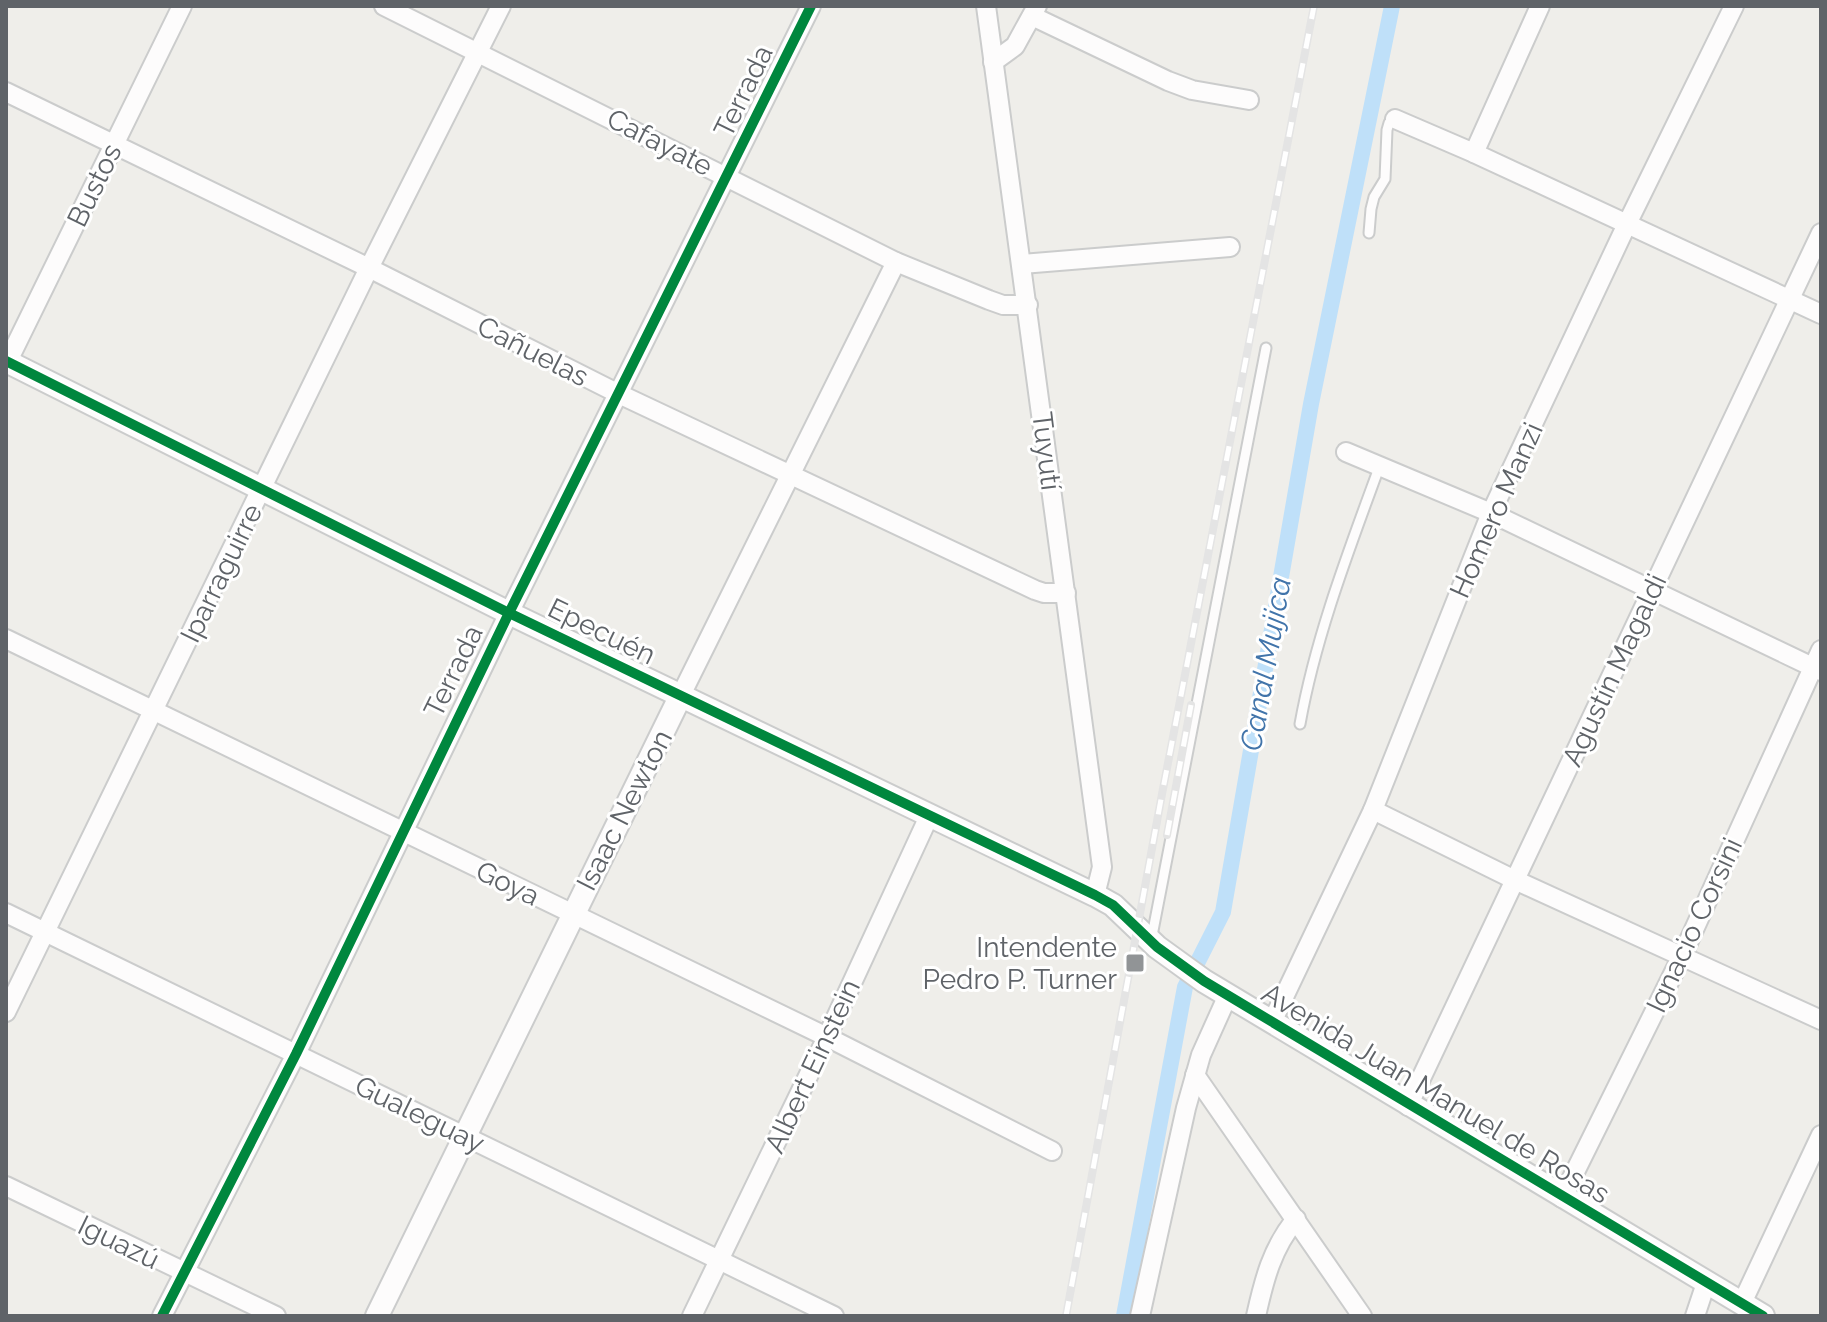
<svg xmlns="http://www.w3.org/2000/svg" width="1827" height="1322" font-family="Raleway,sans-serif">
<rect width="100%" height="100%" fill="#efeeea"/>
<g fill="none" stroke-linecap="round" stroke-linejoin="round">
<path stroke="#bfe0f9" stroke-width="16" d="M1124,1316L1185,987L1223,912L1311,404L1392,6"/>
<g stroke="#cbcccc" stroke-width="13">
<g id="service">
<path d="M1369,233L1371,209L1374,197L1385,179L1387,130L1389,123L1395,119"/>
<path d="M1300,724C1316,635 1349,550 1380,465"/>
<path d="M1151,941L1266,348"/>
</g>
</g>
<g stroke="#cbcccc" stroke-width="22">
<g id="minor">
<path d="M384,6L896,262L989,300L1003,305H1028"/>
<path d="M986,6L1102,867L1095,895"/>
<path d="M1032,16L1168,81L1192,90L1249,100"/>
<path d="M993,62L1015,46L1037,6"/>
<path d="M6,92L369,268L619,394L1035,590L1044,593H1066"/>
<path d="M1395,119L1474,153L1821,314"/>
<path d="M1474,153L1540,6"/>
<path d="M1022,264L1230,247"/>
<path d="M6,365L182,6"/>
<path d="M1346,452L1491,513L1821,671"/>
<path d="M6,639L827,1037L1052,1151"/>
<path d="M681,695L896,262"/>
<path d="M1373,810L1515,880L1821,1020"/>
<path d="M6,913L834,1316"/>
<path d="M6,1012L369,268L501,6"/>
<path d="M1272,1022L1373,810L1491,513L1627,224L1734,6"/>
<path d="M1195,1075L1362,1316"/>
<path d="M1408,1106L1821,233"/>
<path d="M6,1186L276,1316"/>
<path d="M1562,1198L1682,956L1821,650"/>
<path d="M1742,1303L1821,1135"/>
<path d="M162,1316L296,1054L509,613L811,6"/>
<path d="M692,1316L827,1037L930,814"/>
<path d="M1140,1316L1186,1108L1201,1055L1228,995"/>
<path d="M1256,1316C1264,1280 1272,1248 1296,1219"/>
<path d="M1695,1316L1706,1283"/>
</g>
</g>
<g stroke="#cbcccc" stroke-width="26">
<g id="tertiary">
<path d="M6,361L509,613L1095,895L1113,905L1157,947L1204,981L1763,1316"/>
<path d="M377,1316L681,695"/>
</g>
</g>
<use href="#service" stroke="#fdfcfc" stroke-width="9"/>
<use href="#minor" stroke="#fdfcfc" stroke-width="18"/>
<use href="#tertiary" stroke="#fdfcfc" stroke-width="22"/>
<g stroke="#e4e4e4" stroke-width="8">
<g id="rail">
<path d="M1167,835L1191,705"/>
<path d="M1066,1316L1162,794L1314,6"/>
</g>
</g>
<use href="#rail" stroke="#fff" stroke-width="5" stroke-dasharray="15" stroke-linecap="butt"/>
<g stroke="#fff" stroke-width="15">
<g id="cycleway">
<path d="M6,361L509,613L1095,895L1113,905L1157,947L1204,981L1763,1316"/>
<path d="M162,1316L296,1054L509,613L811,6"/>
</g>
</g>
<use href="#cycleway" stroke="#00873e" stroke-width="10"/>
</g>
<rect fill="#919496" stroke="#fff" stroke-width="3" x="1125" y="953" width="20" height="20" rx="4"/>
<g text-anchor="middle" stroke-width="6" stroke-linejoin="round" paint-order="stroke">
<g font-size="28" fill="#5f6368" stroke="#fff">
<text transform="translate(743 91) rotate(-64)" y="10">Terrada</text>
<text transform="translate(660 142) rotate(27)" y="10">Cafayate</text>
<text transform="translate(94 185) rotate(-64)" y="10">Bustos</text>
<text transform="translate(533 351) rotate(27)" y="10">Cañuelas</text>
<text transform="translate(1047 451) rotate(83)" y="10">Tuyutí</text>
<text transform="translate(1496 510) rotate(-66)" y="10">Homero Manzi</text>
<text transform="translate(221 573) rotate(-64)" y="10">Iparraguirre</text>
<text transform="translate(602 631) rotate(26)" y="10">Epecuén</text>
<text transform="translate(1614 670) rotate(-65)" y="10">Agustín Magaldi</text>
<text transform="translate(453 671) rotate(-64)" y="10">Terrada</text>
<text transform="translate(624 810) rotate(-63)" y="10">Isaac Newton</text>
<text transform="translate(508 883) rotate(26)" y="10">Goya</text>
<text transform="translate(1694 925) rotate(-65)" y="10">Ignacio Corsini</text>
<text transform="translate(812 1066) rotate(-65)" y="10">Albert Einstein</text>
<text transform="translate(1436 1093) rotate(31)" y="10">Avenida Juan Manuel de Rosas</text>
<text transform="translate(420 1114) rotate(26)" y="10">Gualeguay</text>
<text transform="translate(119 1242) rotate(26)" y="10">Iguazú</text>
</g>
<g font-size="28" fill="#5f6368" stroke="#fff" text-anchor="end">
<text x="1117" y="957">Intendente<tspan x="1117" dy="32">Pedro P. Turner</tspan></text>
</g>
<g font-size="30" font-style="italic" fill="#4174aa" stroke="#fff">
<text transform="translate(1266 664) rotate(-80)" y="10">Canal Mujica</text>
</g>
</g>
<rect width="1827" height="1322" fill="none" stroke="#5f6368" stroke-width="16"/>
</svg>
